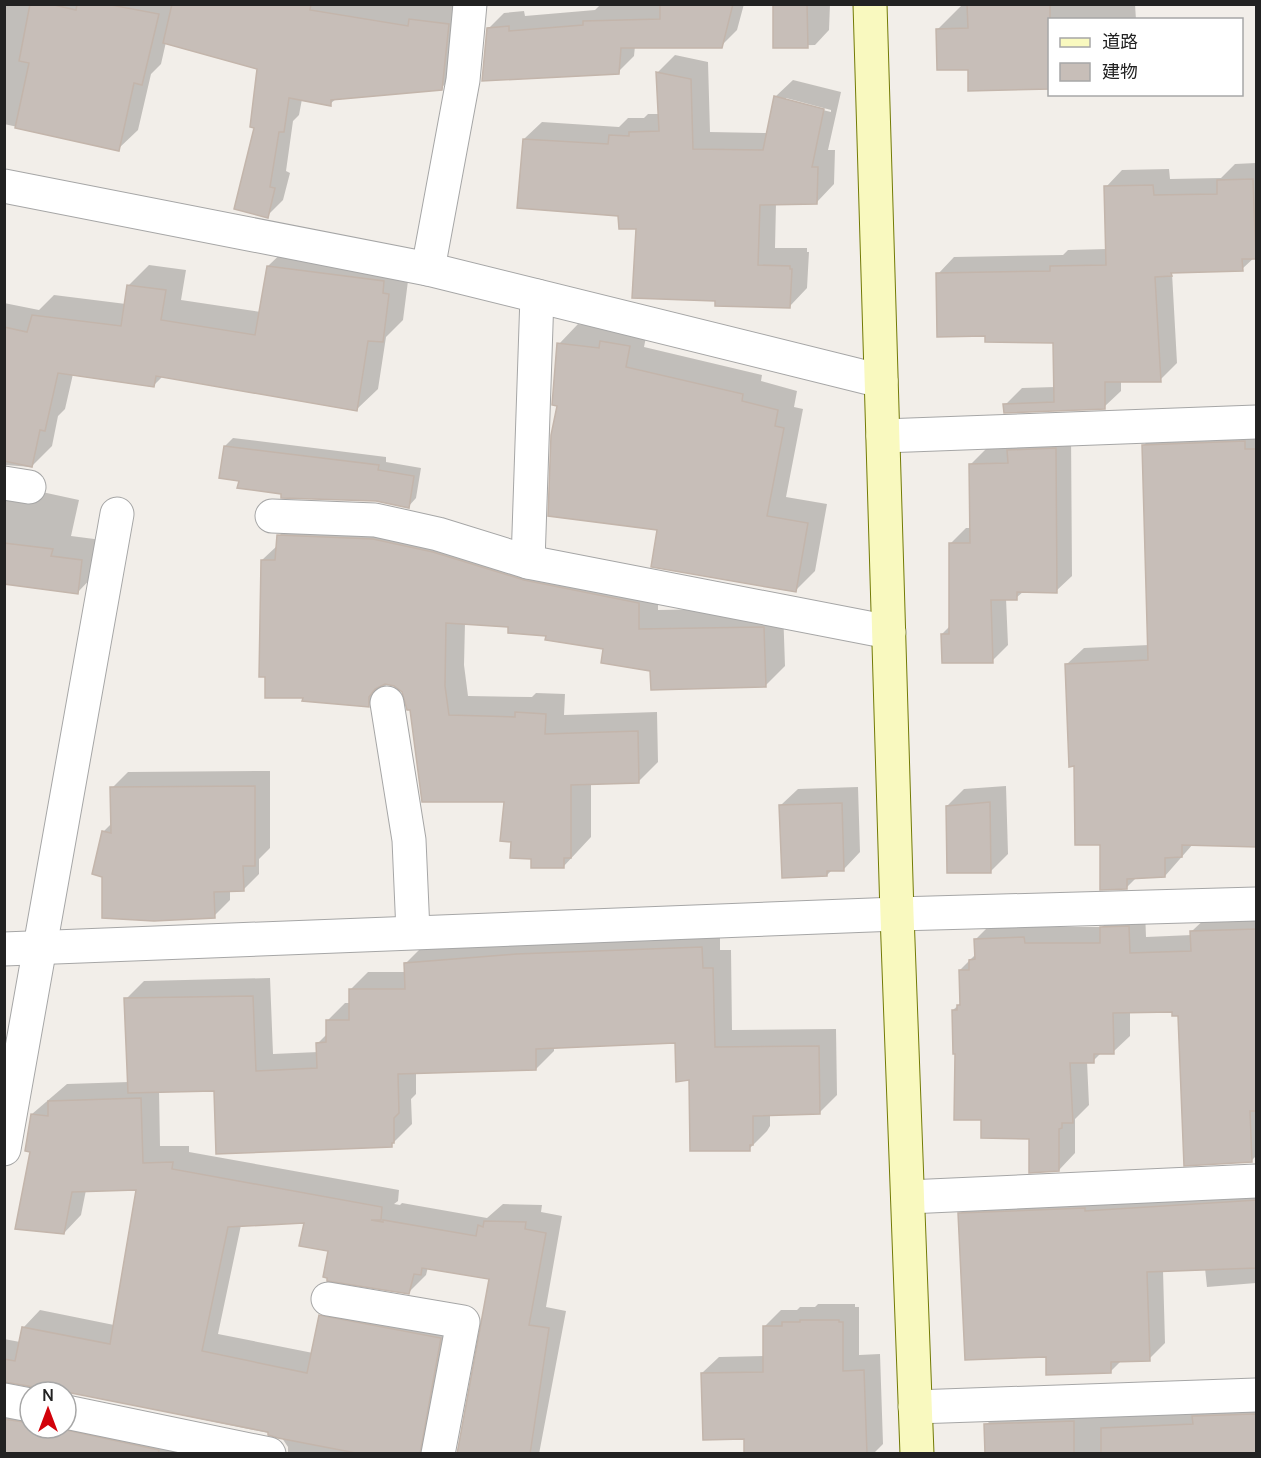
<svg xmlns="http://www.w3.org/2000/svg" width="1261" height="1458" font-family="Manrope,'Noto Sans JP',sans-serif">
<rect width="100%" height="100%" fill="#f2eee9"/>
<g fill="#0003" fill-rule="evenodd">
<path d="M4,4H465L458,72L441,88L337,98L330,104L302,99L299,115L293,121L286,171L290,173L283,200L267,216L256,127L259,68L166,42L161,64L151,74L138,130L118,149L4,124Z"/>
<path d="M744,4L737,30L721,46H635L634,56L618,72L488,29L504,13L524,11L525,16L595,10L600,5Z"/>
<path d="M774,4H830L829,30L815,45L774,46Z"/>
<path d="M963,4H1135L1136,20H1050L969,68L938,29Z"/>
<path d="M675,55L708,62L710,132L768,133L775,97L793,80L841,92L828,150H835L834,184L817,202L776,203L775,248H807V252H809L807,288L790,306L717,299L638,227L524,139L542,122L619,127L628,118H644L648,114H659L657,73ZM786,98L831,110V112L786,101Z"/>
<path d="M1256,163V256L1242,269L1175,271L1172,273L1177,363L1160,380H1121V391L1104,407L1005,405L1022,388L1055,387V341L987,334L938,274L954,257L1063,255L1068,250L1107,249L1106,187L1122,170L1169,169L1170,179L1221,178L1235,164Z"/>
<path d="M289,246L409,273L403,320L386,337L378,389L357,409L163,376L154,385L73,374L65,409L58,416L52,446L31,467L6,465L7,469L42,492L79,500L71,536L102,540L98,571L78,592L4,583V303L39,310L54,295L126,304L129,285L149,265L186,270L181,300L261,312L268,266Z"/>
<path d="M578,324L614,329L648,327L644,347L762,375L761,381L797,391L794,407L803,409L786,497L827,504L815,571L795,591L559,404V344Z"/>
<path d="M1256,425V845L1193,844L1165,876L1137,877L1127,887L1102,843L1076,765L1067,664L1084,648L1149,645L1143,446L1160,429Z"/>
<path d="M1071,433L1072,576L1056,591H1024L1016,598H1006L1008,645L992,661L942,634L950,626V544L966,528H972L970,465L986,449L1011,448L1024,435Z"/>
<path d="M233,438L386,457V462L421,468L416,498L408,507L376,500L283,493L241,480L225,446Z"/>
<path d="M298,516L658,583V610L783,608L785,666L766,685L651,670L605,648L510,626L465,623L464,665L468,696L532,697L536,693L565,694L564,715L657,712L658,762L638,782L591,783V837L563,867L532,858L513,841L506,800L411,709L403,691L395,684L388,683L368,705L262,560L278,545L279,536Z"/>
<path d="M270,771V848L259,859V874L243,890H230V900L214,916L103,832L112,823V788L128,772Z"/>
<path d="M1006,786L1008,854L991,871L947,806L964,789Z"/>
<path d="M858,787L860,852L844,869L832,870L827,875L781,805L798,789Z"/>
<path d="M1145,910L1146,937L1192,935V931L1209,915L1256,913V1156L1251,1161L1179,1014L1173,1010L1130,1011V1036L1113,1052L1101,1053L1093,1061H1087L1089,1105L1075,1119V1153L1059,1170L1030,1137L983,1119L956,1052L953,1010L962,1002L960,970L976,954V939L992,923L1040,921L1041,927H1102L1119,911Z"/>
<path d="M720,929V950H731L732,1030L836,1029L837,1095L819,1113L770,1114V1126L767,1131L749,1149L690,1078L676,1042L554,1046V1051L536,1069L416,1072V1094L411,1099L412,1124L391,1145L215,1089L159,1090L160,1146H189V1152L399,1190L398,1201L394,1204L400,1205L402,1203L487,1218L503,1204L542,1205L541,1212L562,1216L546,1307L566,1311L539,1454H459L490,1278L428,1267L426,1275L409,1292L330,1250L305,1222L241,1225L218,1334L313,1353L321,1316L338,1298L457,1321L448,1454H388L348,1445L347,1454H288V1447L282,1438L273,1434L70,1392H45L4,1380V1339L20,1342L23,1328L40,1310L114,1325L137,1189L86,1190L81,1215L64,1233L31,1150L32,1114L67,1084L129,1082L126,999L144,981L270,978L273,1054L318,1052L317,1044L327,1034V1021L345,1003H350V990L368,972H406V963L424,945Z"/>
<path d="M1256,1185V1283L1207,1287L1205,1268L1163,1270L1165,1343L1149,1359L1122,1360L1111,1371L1048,1356L960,1214L976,1198Z"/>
<path d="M818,1304H855V1307H859V1355L880,1354L883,1444L873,1454H746L745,1437L702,1373L719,1357L765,1356V1326L781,1310H797L800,1307H815Z"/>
<path d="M4,1391L30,1404V1428H66L273,1454H4Z"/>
<path d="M1256,1397V1454H987L986,1425L1003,1408Z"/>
</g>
<g fill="#c7beb8" stroke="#c3b5ab" stroke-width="1.5">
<path d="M30,4H50L76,10L77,4H106L159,14L142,85L134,83L119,151L15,128L29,63L19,61Z"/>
<path d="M172,4H311L310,10L408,26L409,19L449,24L442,90L331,100V106L289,98L284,132H279L270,187L275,188L268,218L234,209L254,128L250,127L257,69L163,43Z"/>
<path d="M660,4H733L722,48H621L619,74L482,81L487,28L509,26V31L583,25V21L660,19Z"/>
<path d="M773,4H807L808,48H773Z"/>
<path d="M967,4H1050V89L968,91V70H937L936,29L968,28Z"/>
<path d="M656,72L691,79L693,149L763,150L774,96L824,109L812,167H818L817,204L760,205L758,265L790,266V269H792L790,308L715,306V301L632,298L636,229H619L618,216L517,208L523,139L608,144L609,135L629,136V132L659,131Z"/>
<path d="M1253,179L1256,259H1242L1243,271L1171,273L1172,276L1155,277L1161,382H1105V409L1004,413L1003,404L1054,402L1053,343L985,342V336L937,337L936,273L1050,271V266L1106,265L1104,186L1153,185L1154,195L1217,194V180Z"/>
<path d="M267,266L384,281L383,293L389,294L383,342L368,341L357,411L156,376L154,387L58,373L45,431L40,430L32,467L4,461V327L27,332L32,315L121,326L127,285L166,290L161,320L255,335Z"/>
<path d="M600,341L630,346L626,367L743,394L742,401L778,410L775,426L784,428L767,516L808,523L796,592L651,567L657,530L548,516L551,435L557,406L552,405L557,343L599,348Z"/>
<path d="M1245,441V449H1257V847L1182,845V857L1165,858V877L1127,879V889L1100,890V845H1075L1074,766L1069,767L1065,664L1148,660L1142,445Z"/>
<path d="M224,446L379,465L378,470L414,476L409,508L376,501L281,498V494L237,488L239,481L219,478Z"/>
<path d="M1056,448L1057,593L1017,592V600H991L993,663H942L941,634H949V543H970L969,464L1008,463L1007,450Z"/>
<path d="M277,535L373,539L433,552L524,580L639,603V629L764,627L766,687L651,690L650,671L601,663L603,649L545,640L546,636L508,633V627L446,623L445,686L449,715L515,717V712L546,714L545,734L638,731L639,783L571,785V858H564V868H531V859L510,858L511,842L500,841L504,802H422L410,710H407L402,692L394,686L385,684L375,689L369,697V707L302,701L303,698H265V677H259L261,560H275Z"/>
<path d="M4,543L53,549L51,556L82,560L78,594L4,584Z"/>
<path d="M255,786V866H243L244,891L214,892L215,918L154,921L102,918V877L92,874L102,831L111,833L110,787Z"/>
<path d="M990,802L991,873H947L946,806Z"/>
<path d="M842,803L844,871H827V876L782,878L779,805Z"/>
<path d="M1129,926L1130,953L1191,951L1190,931L1257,929V1111H1250L1252,1162L1184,1166L1178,1016H1172V1012L1113,1013L1114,1054H1094V1063H1070L1073,1123H1062V1128L1059,1129V1171L1029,1173V1139L981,1138V1120H954L955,1054H953L952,1010H957V1005H960L959,970H969V960L975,959L974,939L1024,937L1025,943H1100V927Z"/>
<path d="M702,947L703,968H713L715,1047L819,1046L820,1114L753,1116V1145H750V1151H690L689,1080L676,1082L675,1043L536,1049V1070L398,1074L399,1113L394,1118V1143H392V1147L216,1154L214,1091L128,1093L124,998L253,996L256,1071L317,1068L316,1043L326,1042V1020H349V989H405L404,963L516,954Z"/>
<path d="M141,1098L143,1163L173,1162L172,1169L382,1207L381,1220H371L383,1222V1220L476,1236L478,1225L483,1227L484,1221L526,1222L525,1229L546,1233L529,1325L549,1328L530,1454H457L489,1279L422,1268L421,1275L414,1274L409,1294L327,1281V1278L323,1277L328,1251L299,1246L304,1223L228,1227L202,1351L307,1373L319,1315L441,1338L420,1454H361L278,1438L268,1435V1432L66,1392H43L34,1387L4,1382V1359L15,1361L22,1327L110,1344L136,1190L72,1192L64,1234L15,1229L30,1152L25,1151L31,1114L48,1116V1101Z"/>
<path d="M1257,1200V1268L1147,1272L1150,1361L1111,1362V1373L1046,1375V1357L965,1360L958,1213L1085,1208V1211Z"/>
<path d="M800,1320H839V1322H843V1371L864,1370L867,1454H744V1439L703,1440L701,1373L763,1372V1326H782V1322H800Z"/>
<path d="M1254,1414L1257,1415V1454H1101V1428L1193,1424L1192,1416Z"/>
<path d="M4,1419L30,1423V1428H57L159,1450L158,1454H4Z"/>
<path d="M1074,1421V1454H985L984,1424Z"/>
</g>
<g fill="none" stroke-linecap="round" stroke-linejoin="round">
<g stroke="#a6a6a6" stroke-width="35">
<g id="street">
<path d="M4,186L428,269L881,381"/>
<path d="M428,269L463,80L470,4"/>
<path d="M883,436L1256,422"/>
<path d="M4,483L29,487"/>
<path d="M272,516L375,520L438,534L528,562L889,632"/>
<path d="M528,562L537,296"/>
<path d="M387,703L409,840L413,932"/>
<path d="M4,949L897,914L1256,904"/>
<path d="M4,1149L117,514"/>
<path d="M908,1197L1256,1181"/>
<path d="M328,1299L463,1322L438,1454"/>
<path d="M4,1400L30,1405"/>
<path d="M915,1407L1256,1395"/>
<path d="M66,1412L269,1454"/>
</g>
</g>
<g stroke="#737b06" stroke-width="35">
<path id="secondary" d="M870,4L897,914L917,1454"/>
</g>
<use href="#street" stroke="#fff" stroke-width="33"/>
<use href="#secondary" stroke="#f9f9bf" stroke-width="33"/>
</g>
<rect width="1261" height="1458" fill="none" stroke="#222222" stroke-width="12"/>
<rect x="1048" y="18" width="195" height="78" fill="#ffffff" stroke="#a7a7a7" stroke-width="1.5"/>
<rect x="1060" y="38" width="30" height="9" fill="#f9f9bf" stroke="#a7a7a7" stroke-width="1.5"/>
<text x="1102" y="48" font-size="18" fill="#222222">道路</text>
<rect x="1060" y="63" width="30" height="18" fill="#c7beb8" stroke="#a7a7a7" stroke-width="1.5"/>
<text x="1102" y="78" font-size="18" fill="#222222">建物</text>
<g transform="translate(48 1410)"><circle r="28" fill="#ffffff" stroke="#a7a7a7" stroke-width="1.5"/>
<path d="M0-4.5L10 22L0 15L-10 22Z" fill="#d2020a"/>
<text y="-9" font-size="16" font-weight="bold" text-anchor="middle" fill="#222222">N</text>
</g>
</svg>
